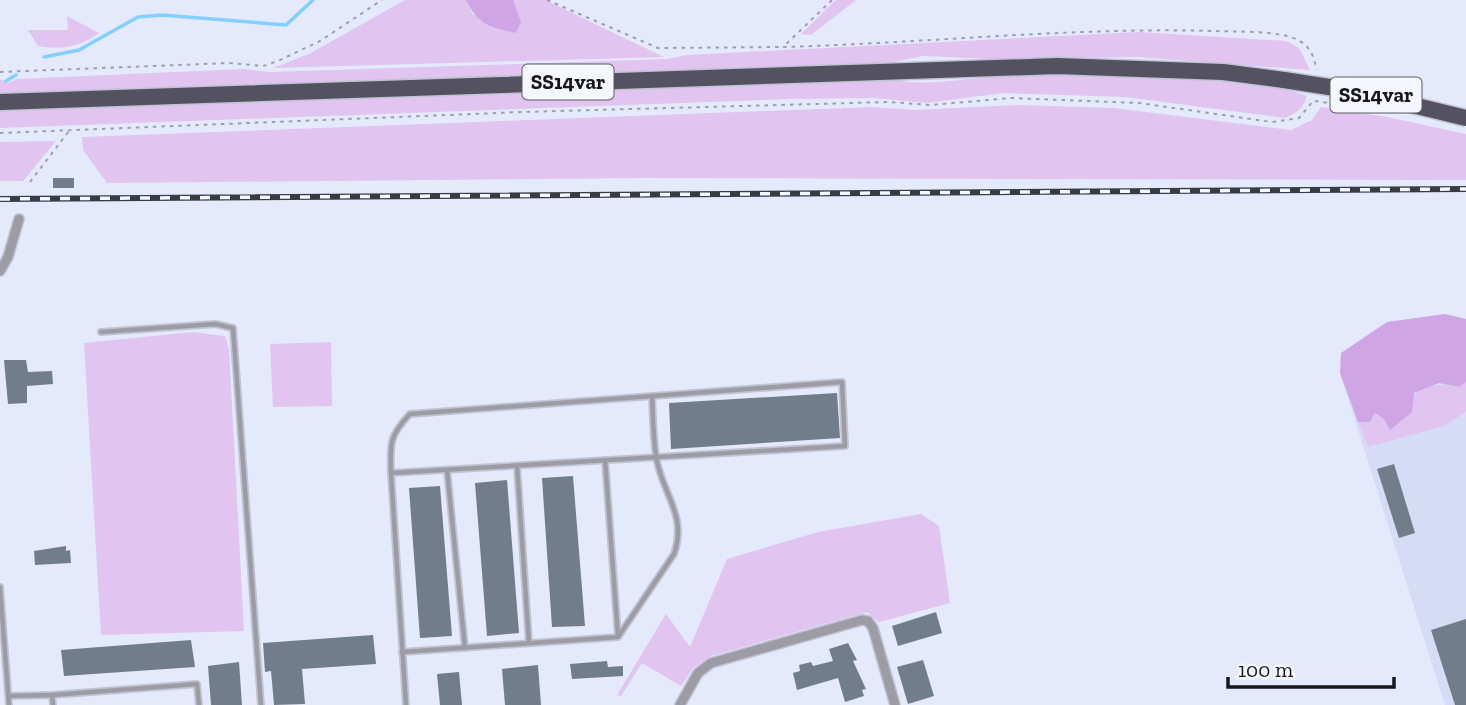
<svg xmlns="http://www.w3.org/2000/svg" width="1466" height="705" font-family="'Zilla Slab',serif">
<rect width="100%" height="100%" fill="#e5e9fc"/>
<path fill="#d6dcf6" d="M1466,354V705H1445L1340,373Z"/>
<g fill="#e1c4f0">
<path d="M405,0H466L473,15L514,5L513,0H545L664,57L273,68L309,54Z"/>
<path d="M836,0H856L811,35L801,34Z"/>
<path d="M67,16L99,33C80,47 61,50 38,46L28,30H68Z"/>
<path d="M1139,32L1286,41L1299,48L1310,70L1137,57L993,59L923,56L884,64L0,93V79L8,83L17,79L243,69L270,72L667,59L687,55Z"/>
<path d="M1145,72L1283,88L1307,96C1303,109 1296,113 1285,118L1125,97L1003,93L926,103L875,98L789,99L0,128V108L889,79C930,87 955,79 995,77C1045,74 1095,74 1145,72Z"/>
<path d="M1017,105L1114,108L1291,130L1312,120L1321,107L1387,117L1466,134V180L643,178L107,183L83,150L82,137L872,107L914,110Z"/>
<path d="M56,141L23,181H0V142Z"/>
<path d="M192,332L225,336L229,349L244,631L101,635L84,343Z"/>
<path d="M331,342L332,406L273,407L270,344Z"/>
<path d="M1466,382V412L1444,426L1368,447L1358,422H1370L1374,413L1384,419L1390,429C1410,399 1418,378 1458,387Z"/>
<path d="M921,514L939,526L950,603L879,622L867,612L711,656L693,668L681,686L642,663L621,696L617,695L666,614L690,647L727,559L818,532Z"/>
</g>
<g fill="#d0a5e6">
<path d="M466,0H513L521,22L516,33C491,28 477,24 466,0Z"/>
<path d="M1445,314L1466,319V382L1459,387L1439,383L1414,393L1412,412L1390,430L1384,419L1375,413L1370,422H1358L1340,373L1341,353L1387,322Z"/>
</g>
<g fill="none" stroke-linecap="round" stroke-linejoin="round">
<g stroke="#81d0ff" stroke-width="3.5">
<path d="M44,57L79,50L138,17L162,15L286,25L313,0"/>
<path d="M6,81L16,75"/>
</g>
</g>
<g fill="#727d8b">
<rect x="53" y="178" width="21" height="10"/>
<path d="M4,360H26L28,372L52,371L53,384L27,386V403L8,404Z"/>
<path d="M837,393L840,438L671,449L669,403Z"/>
<path d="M1394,464L1415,533L1399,538L1377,469Z"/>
<path d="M573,476L585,626L552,627L542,478Z"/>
<path d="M507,480L519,633L487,636L475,483Z"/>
<path d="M440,486L452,636L420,638L409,488Z"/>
<path d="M66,546V551L70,550L71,563L35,565L34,551Z"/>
<path d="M936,612L942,633L898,646L892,626Z"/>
<path d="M1466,619V705H1455L1431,630Z"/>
<path d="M373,635L376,664L302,669L305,704L274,705L271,671L265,672L263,643Z"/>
<path d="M191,640L195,667L64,676L61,650Z"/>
<path d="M848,643L857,660L853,661L866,689L862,690L864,696L845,702L838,678L797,690L793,673L800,671L799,665L811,662L813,666L833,661L829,649Z"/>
<path d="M923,660L934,696L908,704L897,667Z"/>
<path d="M607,661L608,667L623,666V676L572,679L570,664Z"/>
<path d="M239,662L242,705H211L208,666Z"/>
<path d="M538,665L541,705H505L502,669Z"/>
<path d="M459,672L462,705H440L437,674Z"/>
</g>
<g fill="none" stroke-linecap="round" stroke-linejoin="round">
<g stroke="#c0c3d4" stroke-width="8">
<g id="service">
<path d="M101,332L215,324L233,328L261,705"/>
<path d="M605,460L618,636"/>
<path d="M517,466L529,643"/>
<path d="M447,470L465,648"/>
<path d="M391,473L845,446L842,382L410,414C389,436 390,444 391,473L406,705"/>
<path d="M0,587L9,705"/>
<path d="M402,652L618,637L674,554C688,515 661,492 656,456C653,436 653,416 652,396"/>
<path d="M52,695L197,684L199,705"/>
<path d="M9,696L52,695L53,705"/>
</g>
</g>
<g stroke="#c0c3d4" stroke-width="12">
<g id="minor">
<path d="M0,271L8,257L19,219"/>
<path d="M680,705L698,673L711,663L862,620L868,621L873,628L895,705"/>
</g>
</g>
<g stroke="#c0c3d4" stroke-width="19">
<path id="trunk" d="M0,102L1057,66L1223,72L1284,80"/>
</g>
<g stroke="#9b9eac" stroke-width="2" stroke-dasharray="3.5 5" stroke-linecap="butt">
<path d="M547,0L658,48L781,47"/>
<path d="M832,0L783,47C927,43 1070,27 1214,31C1235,32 1279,30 1298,40C1310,46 1315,58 1316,70"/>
<path d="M0,72L229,63L263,66L278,61L320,41L382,0"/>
<path d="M1315,101L1365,108"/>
<path d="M0,133L522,112L889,102L930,105L1011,98L1139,103L1272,122L1299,118L1314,100"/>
<path d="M30,182L69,131"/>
</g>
<use href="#service" stroke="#9d9ca4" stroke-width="4.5"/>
<use href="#minor" stroke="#9d9ca4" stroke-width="9"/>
<use href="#trunk" stroke="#545160" stroke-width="16"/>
<g stroke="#383b43" stroke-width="6">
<path id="rail" d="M0,199L1466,189"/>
</g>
<use href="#rail" stroke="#f5f7fe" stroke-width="3.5" stroke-dasharray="10" stroke-linecap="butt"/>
<g stroke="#c0c3d4" stroke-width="19" stroke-linecap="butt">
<path id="trunk-bridge" d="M1284,80L1355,91L1466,118"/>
</g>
<use href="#trunk-bridge" stroke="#545160" stroke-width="16"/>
</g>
<g text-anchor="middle" stroke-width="5" stroke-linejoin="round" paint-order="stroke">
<g fill="#f5f7fe" stroke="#595b61" stroke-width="2">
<rect x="522.5" y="64.5" width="91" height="35" rx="5"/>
<rect x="1330.5" y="77.5" width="91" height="35" rx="5"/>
</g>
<g font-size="21" font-weight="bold" fill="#16181e">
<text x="568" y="89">SS14var</text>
<text x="1376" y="102">SS14var</text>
</g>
</g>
<path d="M1228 677v10h166v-10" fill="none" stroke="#16181e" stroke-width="3.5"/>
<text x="1238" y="677" font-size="21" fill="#16181e" stroke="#f5f7fe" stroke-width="5" paint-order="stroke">100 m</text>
</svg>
